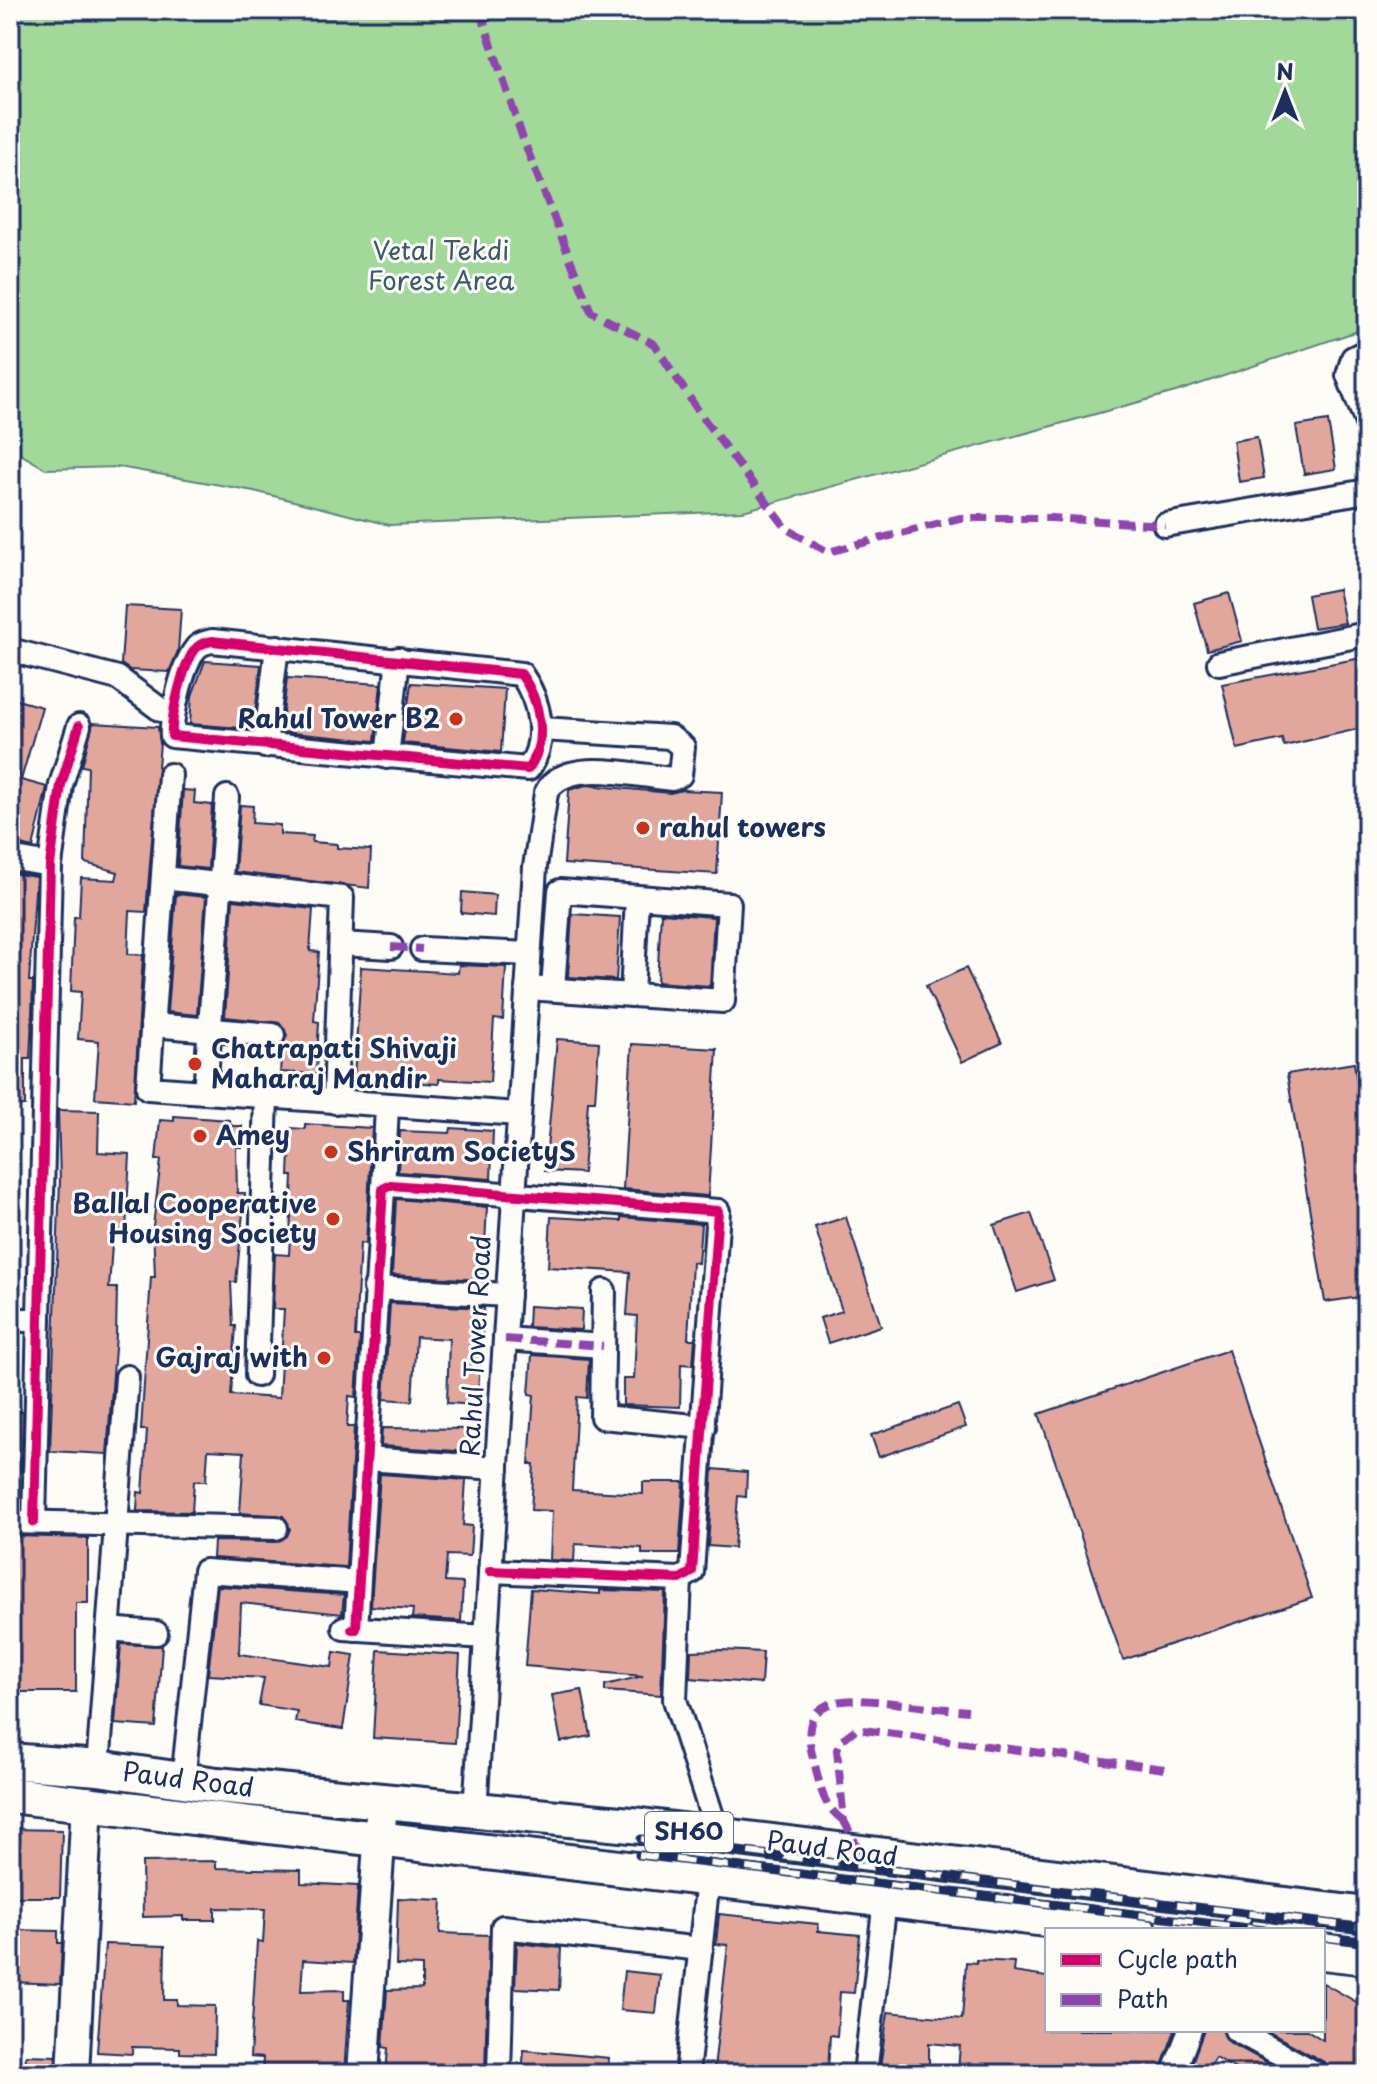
<svg xmlns="http://www.w3.org/2000/svg" width="1377" height="2084" font-family="'Playpen Sans',sans-serif">
<rect width="100%" height="100%" fill="#fdfcf7"/>
<filter id="ink" filterUnits="userSpaceOnUse"><feTurbulence type="fractalNoise" baseFrequency=".0125" numOctaves="2"/><feDisplacementMap in="SourceGraphic" scale="16" xChannelSelector="R" yChannelSelector="G"/><feConvolveMatrix kernelMatrix="1 2 1 2 8 2 1 2 1" color-interpolation-filters="sRGB"/></filter>
<g filter="url(#ink)">
<path fill="#a3d89b" stroke="#5f847c" stroke-width="2" d="M10,10H1367V328L1179,391L743,511L389,525L254,491L119,467L46,469L10,448Z"/>
<g fill="#e1a79d" stroke="#1b2f5e" stroke-width="2">
<path d="M1328,421L1336,469L1304,474L1296,426Z"/>
<path d="M1257,437L1264,478L1239,482L1233,441Z"/>
<path d="M1338,589L1345,623L1313,628L1307,595Z"/>
<path d="M1229,593L1242,641L1207,650L1194,603Z"/>
<path d="M125,606L181,609L178,651L169,672L130,670L121,664Z"/>
<path d="M1367,657V727L1284,746L1282,739L1237,749L1222,684Z"/>
<path d="M205,661L261,665L253,729L190,724L192,696Z"/>
<path d="M287,678L381,684L375,741L281,732Z"/>
<path d="M411,683L505,689L501,752L403,743Z"/>
<path d="M10,698L42,707L21,780L47,787L33,848L10,842Z"/>
<path d="M93,723L158,727L160,743L146,912L130,911L128,954L143,955L134,1101L95,1098L99,1041L78,1039L81,992L71,991L74,917H79L81,878L116,880L118,872L85,863L88,767L82,766Z"/>
<path d="M586,785L670,793L682,790L722,792L717,874L564,864L569,790Z"/>
<path d="M183,790L195,791L194,803L212,805L208,869L178,866Z"/>
<path d="M240,805L253,806L252,823L280,825V834L313,836L312,842L337,844V848L371,850L369,888L235,872Z"/>
<path d="M10,873L36,877L29,981H33L32,1015L30,1059H25V1106H10Z"/>
<path d="M462,892L495,895L494,916L461,913Z"/>
<path d="M176,894L206,897L197,1015L167,1012Z"/>
<path d="M233,900L313,909L310,951L319,952L314,1021L319,1022L316,1074L280,1072L282,1046L287,1035L280,1023L225,1017Z"/>
<path d="M661,913L714,917L710,986L657,982Z"/>
<path d="M572,914L620,917L616,980L568,977Z"/>
<path d="M459,965L506,967L503,1020L494,1019L490,1082L439,1079V1084L354,1079L361,967L458,973Z"/>
<path d="M966,968L1002,1043L962,1062L926,986Z"/>
<path d="M557,1039L599,1042L595,1101H588L583,1173L545,1171Z"/>
<path d="M632,1044L717,1049L708,1196L623,1189Z"/>
<path d="M1354,1063L1367,1143V1296L1325,1302L1287,1074Z"/>
<path d="M58,1110L99,1111L98,1152L130,1154L126,1231L113,1230L109,1288H117L116,1335L107,1454L50,1451L60,1180Z"/>
<path d="M174,1116L229,1120L232,1126H242V1147H236L237,1193H245L236,1282H231L233,1326H236L231,1395L279,1398L284,1309H273L275,1254L289,1255L293,1176H289L291,1128L305,1129V1124L372,1128L366,1244L360,1243L355,1337H360L356,1397L349,1396L347,1427H354L346,1567L213,1558L214,1541L276,1542L287,1536L290,1529L283,1516L240,1513L244,1452L208,1450L206,1481H194L192,1512L137,1511L138,1492L143,1493L147,1430H141L151,1277H155L153,1226L161,1160H156L160,1120L174,1121Z"/>
<path d="M451,1128L493,1131L491,1179L398,1172L400,1131L450,1133Z"/>
<path d="M396,1199L487,1207L483,1280L392,1275Z"/>
<path d="M1031,1213L1054,1280L1017,1292L994,1225Z"/>
<path d="M551,1217L621,1221V1217L701,1224L698,1263L692,1262L688,1339H695L693,1365L681,1364L680,1407L623,1405V1379H634L637,1316L627,1315L630,1272L548,1267Z"/>
<path d="M846,1217L881,1326L828,1343L820,1318L842,1311L815,1227Z"/>
<path d="M390,1303L484,1308L477,1405L447,1403L449,1339L416,1337L412,1401L384,1399Z"/>
<path d="M529,1306L582,1309L581,1330L528,1327Z"/>
<path d="M1228,1350L1312,1598L1123,1660L1039,1414Z"/>
<path d="M532,1355L589,1359L587,1398L577,1397L572,1490L643,1494V1482H684L679,1554H642V1548L575,1544L574,1561L550,1560L552,1511L531,1510L534,1464H529L534,1395L529,1394Z"/>
<path d="M958,1405L966,1427L879,1457L871,1435Z"/>
<path d="M10,1411L23,1412L21,1471H10Z"/>
<path d="M382,1428L472,1429L471,1452L381,1446Z"/>
<path d="M713,1469L747,1472L746,1497L738,1496L734,1548L708,1546Z"/>
<path d="M380,1474L466,1480L463,1525L472,1526L470,1556L447,1555L445,1582L463,1583L461,1621L412,1618L413,1609L371,1606Z"/>
<path d="M11,1536L88,1538V1603H76V1692H10Z"/>
<path d="M218,1586L344,1595L342,1614L241,1603L239,1654L332,1667L334,1652L354,1655L343,1729L295,1722L297,1711L259,1705L264,1678L208,1675Z"/>
<path d="M531,1589L600,1594V1590L665,1592L661,1695L605,1691V1685L643,1676L525,1666Z"/>
<path d="M121,1644L162,1646L156,1727L115,1724Z"/>
<path d="M378,1650L460,1655L455,1743L373,1738Z"/>
<path d="M722,1650L763,1652L761,1684L690,1678L691,1651Z"/>
<path d="M582,1690L591,1736L561,1742L552,1695Z"/>
<path d="M10,1829L62,1830L60,1897H10Z"/>
<path d="M216,1861V1868L301,1870V1883L358,1886L353,1963L303,1960L301,1991L344,1990V2000H349L344,2074H262L263,2058L250,2057L257,1941L263,1942L265,1909L215,1908V1920H183V1916L143,1917L142,1862Z"/>
<path d="M398,1898L442,1900L440,1933L489,1935L485,2071L440,2069V2074H386L388,2048L383,2047L387,1990L422,1989V1966L396,1965Z"/>
<path d="M719,1914L818,1924V1931L860,1935L854,1993L840,1992L837,2036L830,2035L828,2072L759,2069V2074L714,2069L728,1945L716,1944Z"/>
<path d="M10,1930L58,1931V1943H62L60,1984L10,1982Z"/>
<path d="M517,1943L561,1948L559,1990L515,1988Z"/>
<path d="M105,1944L165,1946L164,2000H177V2005L215,2006L214,2054L180,2053V2048L132,2047V2054L97,2052Z"/>
<path d="M976,1960L1014,1962L1013,1972L1047,1977V2030H1175L1159,2074H1015V2071L973,2067V2070L958,2069L960,2046L929,2043V2074H879L888,2012L962,2019L966,1962L976,1963Z"/>
<path d="M624,1971L660,1975L656,2013L620,2010Z"/>
<path d="M1323,1983L1367,2008V2074H1331L1324,2062L1265,2030H1307L1323,2040Z"/>
<path d="M1204,2030H1222L1229,2042L1288,2074H1244L1215,2057L1204,2074H1188Z"/>
<path d="M524,2050L609,2058L607,2074H522Z"/>
<path d="M26,2055L56,2056L55,2074H25Z"/>
</g>
<g fill="none" stroke-linecap="round" stroke-linejoin="round">
<g stroke="#1b2f5e" stroke-width="28">
<g id="street">
<path d="M1367,351L1353,358L1348,375L1367,423"/>
<path d="M1165,525L1367,491"/>
<path d="M212,641L521,674C540,701 549,741 528,769L172,736C170,719 184,654 200,645C203,643 208,642 212,641Z"/>
<path d="M10,650L118,678L161,710"/>
<path d="M1219,663L1367,634"/>
<path d="M265,746L277,647"/>
<path d="M387,757L398,659"/>
<path d="M170,775L148,1088L519,1114"/>
<path d="M10,858L50,865"/>
<path d="M163,878L342,898L335,1102"/>
<path d="M341,944L391,947"/>
<path d="M422,949L529,954"/>
<path d="M527,988L723,1001L729,904L560,891L553,989"/>
<path d="M632,995L637,898"/>
<path d="M152,1025L273,1035"/>
<path d="M205,1092L227,797"/>
<path d="M383,1189L387,1106"/>
<path d="M375,1288L508,1295"/>
<path d="M604,1291L602,1417L704,1427"/>
<path d="M10,1320H39"/>
<path d="M505,1339L603,1346"/>
<path d="M257,1375L266,1097"/>
<path d="M366,1459L497,1468"/>
<path d="M10,1522L276,1528"/>
<path d="M34,1522L50,865L61,785L79,726"/>
<path d="M680,1579L675,1700L718,1835"/>
<path d="M344,1628L486,1637"/>
<path d="M108,1629L156,1633"/>
<path d="M356,1629L383,1189L391,1185L718,1211L692,1572L680,1579L490,1571"/>
<path d="M98,1768L127,1377"/>
<path d="M183,1781L205,1571L347,1581"/>
<path d="M475,1811L535,867L546,793C563,756 637,776 672,779L680,775L683,747L670,737L542,729"/>
<path d="M1234,1930L1246,1899"/>
<path d="M1236,2030L1317,2074"/>
<path d="M499,2074L503,1927L701,1949"/>
<path d="M687,2074L708,1879"/>
<path d="M865,2074L885,1900"/>
<path d="M1173,2074L1190,2030"/>
</g>
</g>
<g stroke="#1b2f5e" stroke-width="36">
<g id="secondary">
<path d="M73,2074L87,1802"/>
<path d="M363,2074L382,1801"/>
</g>
</g>
<g stroke="#1b2f5e" stroke-width="40">
<g id="primary">
<path d="M10,1761L98,1768L217,1785L641,1826L1367,1915"/>
<path d="M10,1795L1138,1930"/>
<path d="M1323,1952L1367,1957"/>
</g>
</g>
<use href="#street" stroke="#fdfcf7" stroke-width="22"/>
<use href="#secondary" stroke="#fdfcf7" stroke-width="30"/>
<use href="#primary" stroke="#fdfcf7" stroke-width="34"/>
<g stroke="#1b2f5e" stroke-width="9">
<g id="rail">
<path d="M641,1839L1367,1928"/>
<path d="M639,1855L1265,1930"/>
<path d="M1323,1937L1367,1943"/>
</g>
</g>
<use href="#rail" stroke="#fdfcf7" stroke-width="6" stroke-dasharray="18" stroke-linecap="butt"/>
<g stroke="#8e44ad" stroke-width="8" stroke-dasharray="16 8" stroke-linecap="butt">
<path d="M480,10L523,139L591,312L654,344L703,418L787,529L828,552L960,518H1051L1165,525"/>
<path d="M391,947L422,949"/>
<path d="M505,1339L603,1346"/>
<path d="M844,1821C820,1804 821,1786 813,1758C795,1692 849,1698 894,1703C919,1706 944,1709 968,1711"/>
<path d="M861,1853L844,1821L837,1750L840,1741L856,1729L1165,1769"/>
</g>
<g stroke="#fdfcf7" stroke-width="15">
<g id="cycleway">
<path d="M212,641L521,674C540,701 549,741 528,769L172,736C170,719 184,654 200,645C203,643 208,642 212,641Z"/>
<path d="M34,1522L50,865L61,785L79,726"/>
<path d="M352,1629H356L383,1189L391,1185L718,1211L692,1572L680,1579L490,1571"/>
</g>
</g>
<use href="#cycleway" stroke="#d6006c" stroke-width="10"/>
</g>
</g>
<g fill="#c8321e" stroke="#fdfcf7" stroke-width="3">
<circle cx="456" cy="719" r="8"/>
<circle cx="643" cy="828" r="8"/>
<circle cx="195" cy="1064" r="8"/>
<circle cx="200" cy="1136" r="8"/>
<circle cx="331" cy="1152" r="8"/>
<circle cx="333" cy="1219" r="8"/>
<circle cx="324" cy="1358" r="8"/>
</g>
<g text-anchor="middle" stroke-width="6" stroke-linejoin="round" paint-order="stroke">
<rect fill="#fdfcf7" stroke="#5f6c8c" stroke-width="2" x="645" y="1812" width="88" height="40" rx="6"/>
<g font-size="24" font-weight="bold" fill="#1b2f5e">
<text x="689" y="1840">SH60</text>
</g>
<g font-size="26" fill="#3d596d" stroke="#fdfcf7">
<text x="441" y="260">Vetal Tekdi<tspan x="441" dy="30">Forest Area</tspan></text>
</g>
<g font-size="26" font-weight="bold" fill="#1b2f5e" stroke="#fdfcf7" text-anchor="start">
<text x="440" y="728" text-anchor="end">Rahul Tower B2</text>
<text x="659" y="837">rahul towers</text>
<text x="211" y="1058">Chatrapati Shivaji<tspan x="211" dy="30">Maharaj Mandir</tspan></text>
<text x="216" y="1145">Amey</text>
<text x="347" y="1161">Shriram SocietyS</text>
<text x="317" y="1213" text-anchor="end">Ballal Cooperative<tspan x="317" dy="30">Housing Society</tspan></text>
<text x="308" y="1367" text-anchor="end">Gajraj with</text>
</g>
<g font-size="26" fill="#1b2f5e" stroke="#fdfcf7">
<text transform="translate(476 1346) rotate(-87)" y="9">Rahul Tower Road</text>
<text transform="translate(188 1780) rotate(7)" y="9">Paud Road</text>
<text transform="translate(832 1849) rotate(7)" y="9">Paud Road</text>
</g>
</g>
<rect width="1377" height="2084" fill="none" stroke="#fdfcf7" stroke-width="40"/>
<rect x="20" y="20" width="1337" height="2044" fill="none" stroke="#1b2f5e" stroke-width="3" filter="url(#ink)"/>
<rect x="1045" y="1928" width="280" height="104" fill="#fdfcf7" stroke="#a3aaba" stroke-width="2"/>
<rect x="1061" y="1954" width="40" height="12" fill="#d6006c" stroke="#a3aaba" stroke-width="2"/>
<text x="1117" y="1968" font-size="24" fill="#1b2f5e">Cycle path</text>
<rect x="1061" y="1994" width="40" height="12" fill="#8e44ad" stroke="#a3aaba" stroke-width="2"/>
<text x="1117" y="2008" font-size="24" fill="#1b2f5e">Path</text>
<g transform="translate(1285 92)" stroke="#fdfcf7" stroke-width="6" paint-order="stroke">
<path d="M0-6L14 30L0 20L-14 30Z" fill="#1b2f5e"/>
<text y="-12" font-size="22" font-weight="bold" text-anchor="middle" fill="#1b2f5e">N</text>
</g>
</svg>
